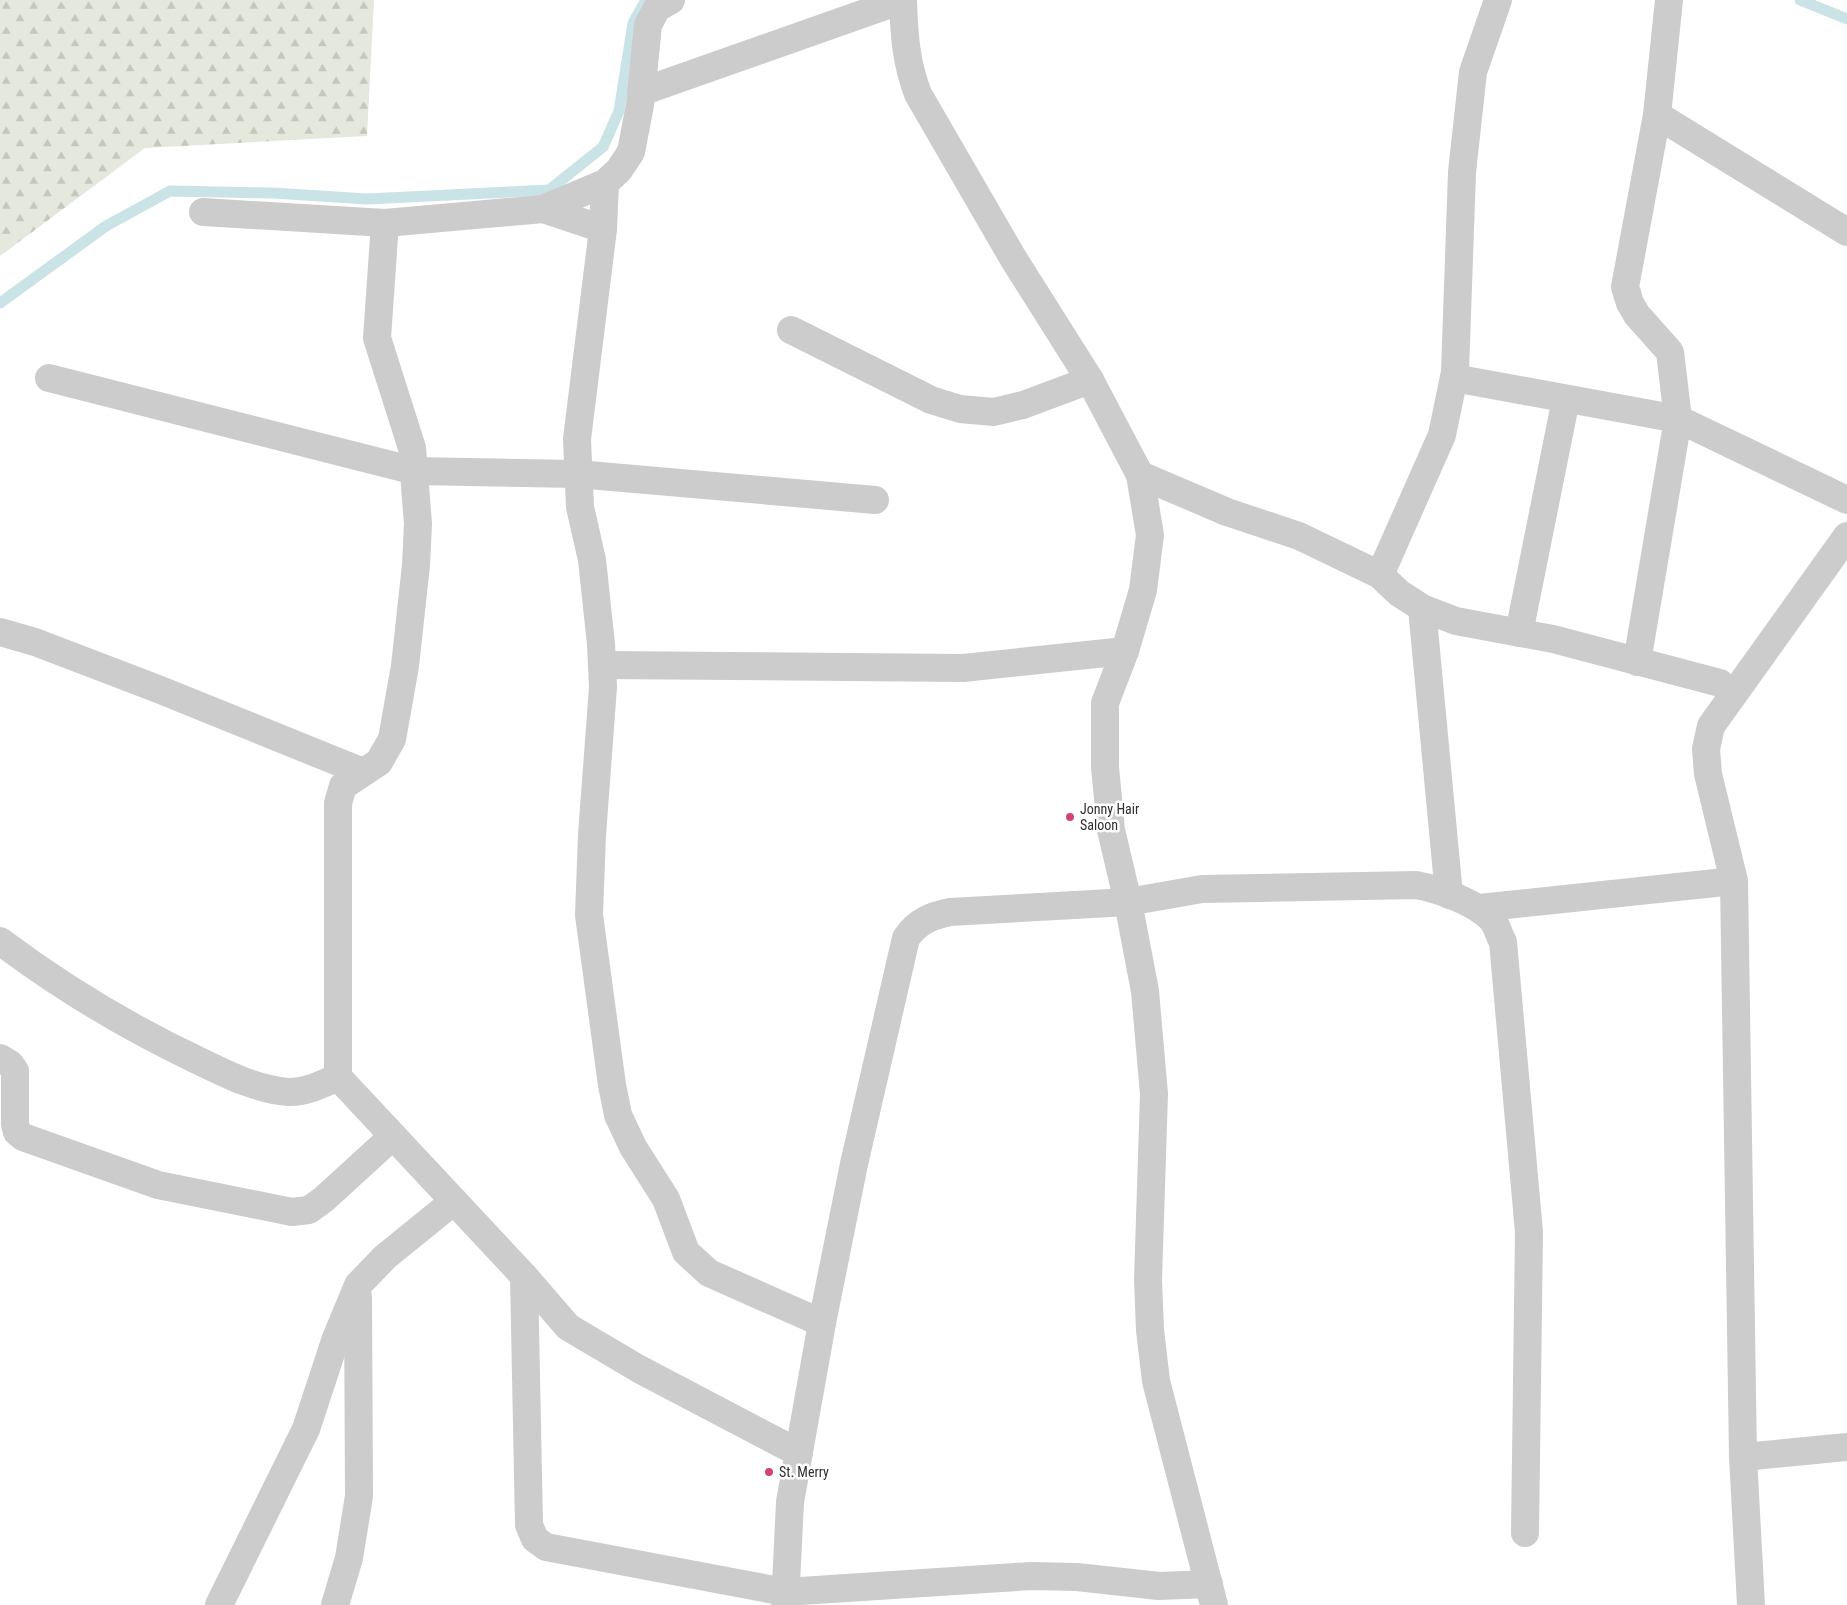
<svg xmlns="http://www.w3.org/2000/svg" width="1847" height="1605" font-family="'Roboto Condensed',sans-serif">
<defs>
<pattern id="forest-firs" width="22" height="20" patternUnits="userSpaceOnUse" patternTransform="scale(1.25)"><rect width="22" height="20" fill="#e5e8dc"/><path d="M5 1l3.5 6h-7zM16 11l3.5 6h-7z" fill="#c5c7bd"/></pattern>
</defs>
<rect width="100%" height="100%" fill="#fff"/>
<path fill="url(#forest-firs)" d="M0,0H374L367,136L145,148L0,256Z"/>
<g fill="none" stroke-linecap="round" stroke-linejoin="round">
<g stroke="#cae3e7" stroke-width="11">
<path d="M1800,0L1847,19"/>
<path d="M0,303L106,226L170,191L273,193L367,199L549,190L603,147L619,111L633,23L646,0"/>
</g>
<g stroke="#ccc" stroke-width="28">
<path d="M903,0C904,34 906,63 918,94L1013,258L1090,380L1140,475L1150,535L1143,590L1125,651L1105,703V767L1111,830L1128,902L1145,991L1154,1094L1148,1280L1150,1330L1156,1381L1214,1605"/>
<path d="M641,92L902,0"/>
<path d="M1657,115L1847,232"/>
<path d="M605,183L603,229L577,439L580,507L592,560L601,644L603,687L592,835L589,915L612,1085L618,1115L633,1147L666,1199L686,1252L709,1273L822,1323"/>
<path d="M543,209L603,229"/>
<path d="M203,212L385,223L543,209L605,183L619,170L631,152L640,105L648,25L657,8L671,0"/>
<path d="M385,223L377,338L412,448L418,524L416,565L405,666L392,739L379,762L343,786L338,803V1077L524,1276L568,1327L639,1369L799,1453"/>
<path d="M791,330L931,400L960,409L994,412L1023,405L1090,380"/>
<path d="M49,378L415,471L577,474L875,500"/>
<path d="M1454,378L1678,419L1847,500"/>
<path d="M1140,475L1227,512L1299,536L1380,575L1399,593L1422,608L1456,621L1553,639L1720,683"/>
<path d="M1380,575L1442,435L1455,372L1462,172L1473,72L1498,0"/>
<path d="M1422,608L1449,895"/>
<path d="M0,632L35,642L158,689L363,772"/>
<path d="M1519,633L1566,399"/>
<path d="M1637,662L1678,419L1670,352L1637,315L1630,303L1625,287L1657,115L1669,0"/>
<path d="M602,665L963,668L1125,651"/>
<path d="M1479,908L1734,881"/>
<path d="M0,941C61,987 126,1026 195,1059C224,1073 254,1089 288,1092C305,1093 322,1084 338,1077"/>
<path d="M0,1058L10,1064L15,1071V1124L17,1132L23,1137L158,1185L292,1212L309,1210L324,1199L393,1136"/>
<path d="M524,1276L529,1525L535,1539L546,1547L785,1592L1031,1576L1077,1577L1159,1586L1209,1584"/>
<path d="M1743,1457L1847,1447"/>
<path d="M219,1605L306,1429L336,1338L358,1285L385,1257L454,1201"/>
<path d="M335,1605L349,1558L359,1496L358,1297"/>
<path d="M785,1605L790,1502L822,1323L854,1164L906,938C918,921 931,916 950,912L1128,902L1202,889L1416,885C1438,889 1482,904 1495,924C1498,930 1500,937 1503,942L1529,1232L1525,1533"/>
<path d="M1751,1605L1743,1457L1734,881L1708,774L1706,749L1711,726L1847,536"/>
</g>
</g>
<g fill="#d44473" stroke="#fff" stroke-width="2">
<circle cx="1070" cy="817" r="5"/>
<circle cx="769" cy="1472" r="5"/>
</g>
<g text-anchor="middle" stroke-width="5" stroke-linejoin="round" paint-order="stroke">
<g font-size="14" fill="#2f2f2f" stroke="#fff" text-anchor="start">
<text x="1080" y="814">Jonny Hair<tspan x="1080" dy="16">Saloon</tspan></text>
<text x="779" y="1477">St. Merry</text>
</g>
</g>
</svg>
